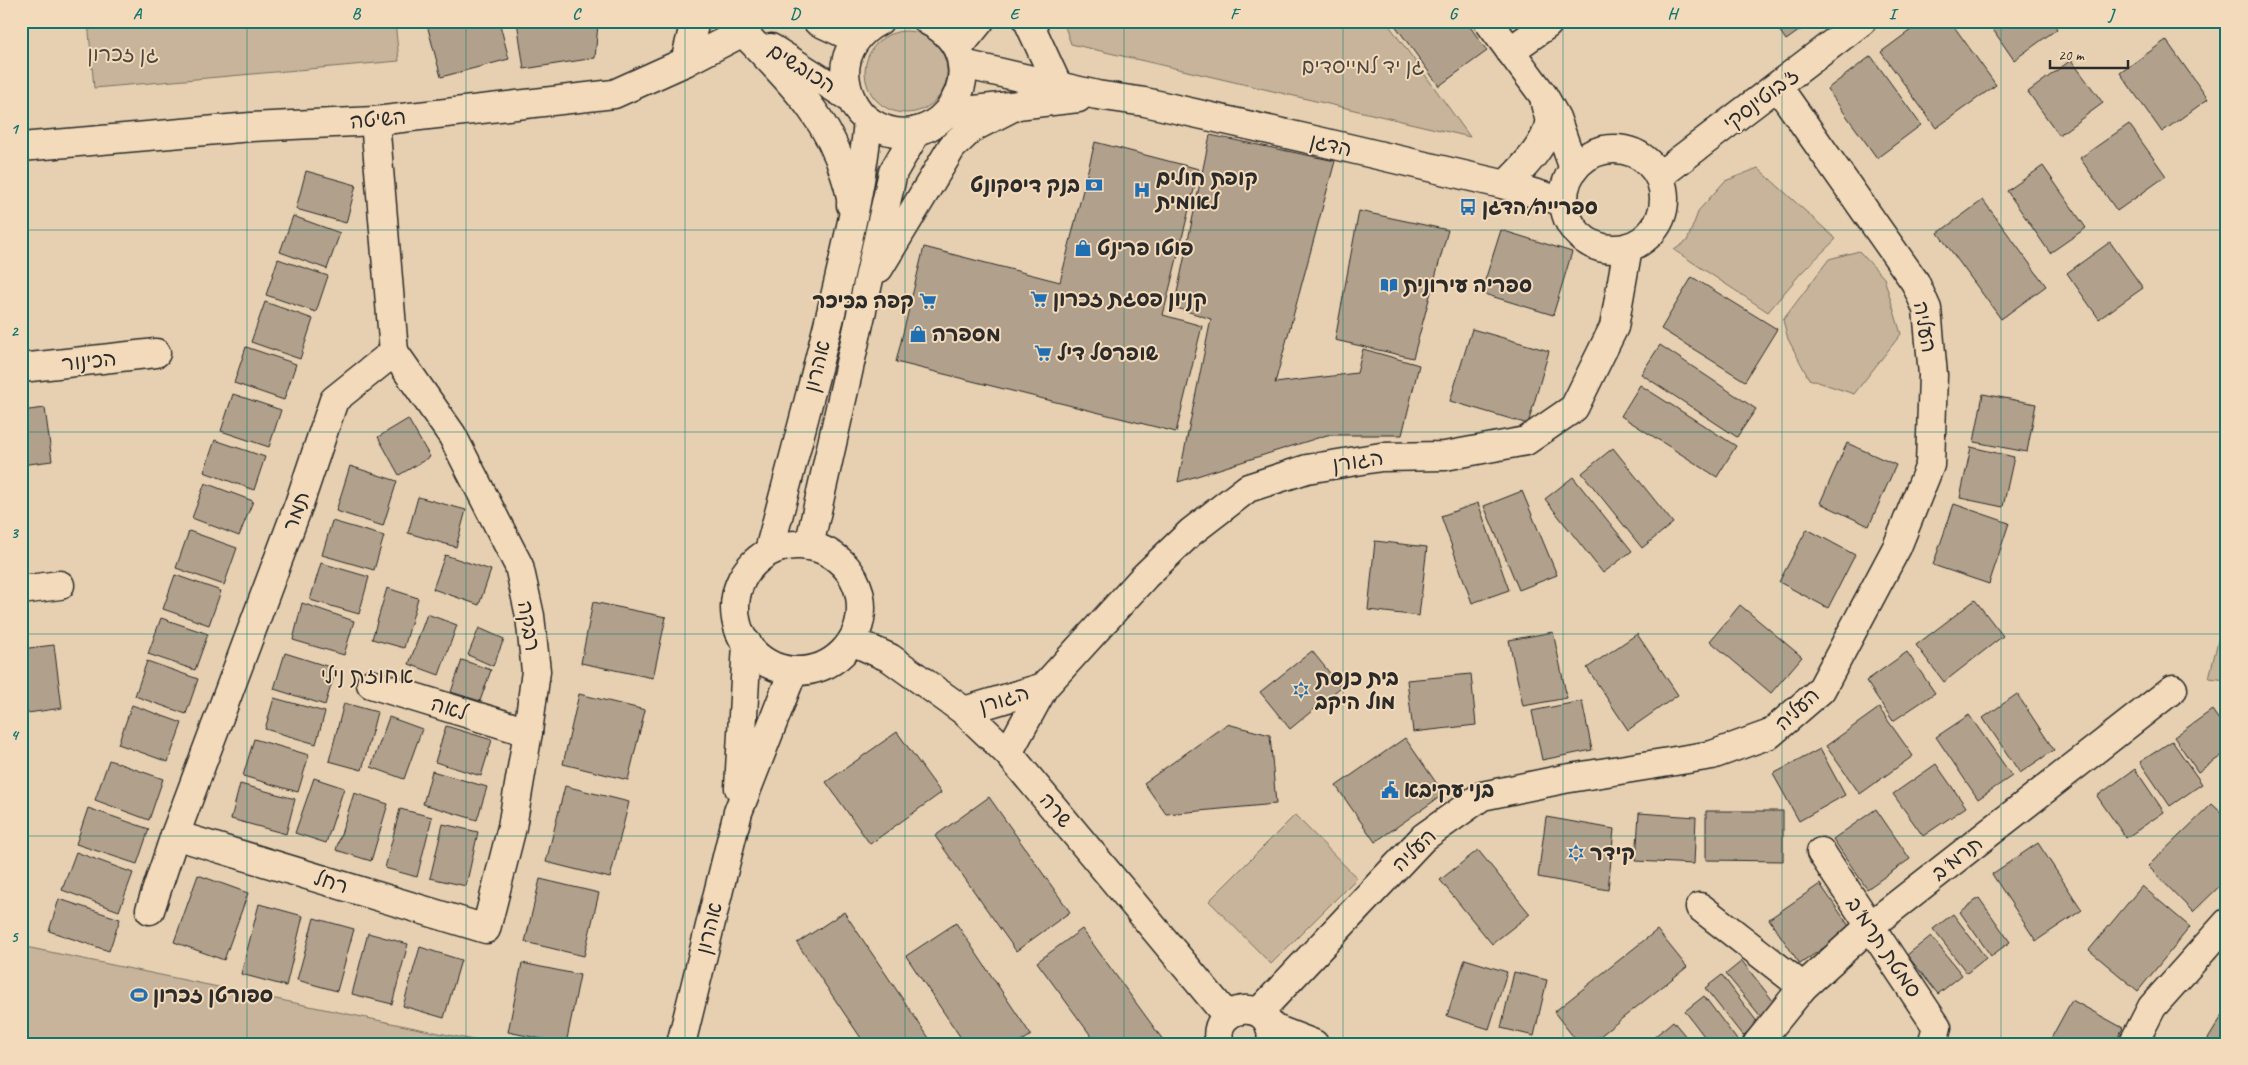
<svg xmlns="http://www.w3.org/2000/svg" width="2248" height="1065" font-family="Caveat,'Playpen Sans Hebrew',sans-serif">
<rect width="100%" height="100%" fill="#e6d0b1"/>
<filter id="ink" filterUnits="userSpaceOnUse"><feTurbulence type="fractalNoise" baseFrequency=".02" numOctaves="2"/><feDisplacementMap in="SourceGraphic" scale="10" xChannelSelector="R" yChannelSelector="G"/><feConvolveMatrix kernelMatrix="1 2 1 2 8 2 1 2 1" color-interpolation-filters="sRGB"/></filter>
<g filter="url(#ink)">
<g fill="#c7b49b" stroke="#797063">
<path d="M88,21H395L399,61L94,88Z"/>
<path d="M1063,21H1386L1470,137L1071,44Z"/>
<circle cx="906" cy="72" r="41"/>
<path d="M1758,168L1836,239L1801,273L1768,312L1674,250L1687,241L1699,210L1725,181Z"/>
<path d="M1859,251L1884,278L1901,334L1854,394L1809,379L1788,339L1783,320L1829,259Z"/>
<path d="M2227,603V680L2209,678Z"/>
<path d="M1295,815L1357,878L1271,964L1209,901Z"/>
<path d="M21,946L492,1044H21Z"/>
</g>
<g fill="#b1a18c" stroke="#2b2b2b">
<path d="M426,21H499L509,59L441,77Z"/>
<path d="M517,21H594L598,24L595,58L524,69Z"/>
<path d="M1392,21H1466L1487,51L1439,86Z"/>
<path d="M1773,21H1813L1786,40Z"/>
<path d="M1923,21H1950L1996,85L1936,128L1881,52Z"/>
<path d="M1987,21H2052L2057,29L2014,60Z"/>
<path d="M2166,40L2208,99L2162,132L2120,73Z"/>
<path d="M1871,56L1921,125L1877,158L1827,89Z"/>
<path d="M2071,60L2103,103L2059,135L2028,92Z"/>
<path d="M2129,124L2166,176L2117,211L2080,158Z"/>
<path d="M1210,135L1335,161L1275,383L1357,373L1363,349L1419,365L1402,435H1327L1178,482L1211,319L1174,307Z"/>
<path d="M1095,142L1199,169L1163,315L1202,326L1176,432L896,362L924,247L1060,282Z"/>
<path d="M2043,166L2086,228L2050,253L2007,191Z"/>
<path d="M306,171L356,185L346,223L296,209Z"/>
<path d="M1983,200L2046,286L2001,319L1938,233Z"/>
<path d="M1359,211L1448,230L1413,358L1335,340Z"/>
<path d="M293,216L340,233L327,269L280,252Z"/>
<path d="M1501,230L1572,252L1553,315L1481,293Z"/>
<path d="M2110,242L2143,288L2099,319L2067,273Z"/>
<path d="M278,259L328,276L316,312L266,295Z"/>
<path d="M1692,277L1777,329L1745,381L1661,329Z"/>
<path d="M265,302L313,319L300,359L251,342Z"/>
<path d="M1472,329L1549,351L1528,424L1450,401Z"/>
<path d="M1660,345L1756,409L1737,437L1641,374Z"/>
<path d="M246,347L296,364L284,400L234,383Z"/>
<path d="M1640,385L1736,446L1717,477L1621,416Z"/>
<path d="M233,394L281,410L269,447L221,431Z"/>
<path d="M1983,394L2036,404L2027,452L1974,442Z"/>
<path d="M45,408L52,461L21,465V411Z"/>
<path d="M408,419L430,457L399,475L378,437Z"/>
<path d="M215,440L265,457L254,490L204,472Z"/>
<path d="M1847,443L1896,465L1869,526L1820,503Z"/>
<path d="M1971,447L2014,457L2003,507L1960,498Z"/>
<path d="M1613,448L1673,523L1642,548L1582,473Z"/>
<path d="M350,466L397,481L383,526L336,511Z"/>
<path d="M1573,477L1632,551L1603,573L1545,499Z"/>
<path d="M205,483L253,501L239,536L192,518Z"/>
<path d="M1522,491L1557,575L1519,590L1484,506Z"/>
<path d="M418,497L466,510L456,547L408,533Z"/>
<path d="M1478,503L1509,590L1472,603L1441,516Z"/>
<path d="M1954,504L2009,523L1989,584L1933,565Z"/>
<path d="M332,521L384,536L374,570L322,555Z"/>
<path d="M1807,529L1855,555L1828,608L1779,582Z"/>
<path d="M189,531L237,548L224,585L176,568Z"/>
<path d="M1375,541L1427,547L1419,616L1368,610Z"/>
<path d="M445,555L491,570L479,605L433,589Z"/>
<path d="M321,563L369,577L359,614L310,600Z"/>
<path d="M175,575L221,591L209,625L163,609Z"/>
<path d="M387,588L418,598L404,648L372,639Z"/>
<path d="M1975,600L2003,636L1944,682L1916,645Z"/>
<path d="M593,602L666,617L653,678L581,663Z"/>
<path d="M302,603L354,621L344,655L293,640Z"/>
<path d="M1740,605L1802,657L1771,693L1710,641Z"/>
<path d="M427,614L457,625L439,675L409,664Z"/>
<path d="M161,618L208,634L195,670L148,654Z"/>
<path d="M479,628L504,639L493,666L468,655Z"/>
<path d="M1553,632L1567,698L1523,706L1509,640Z"/>
<path d="M1637,634L1678,695L1628,730L1587,668Z"/>
<path d="M54,645L62,708L21,714V649Z"/>
<path d="M1312,651L1341,687L1290,729L1260,692Z"/>
<path d="M1907,652L1935,693L1893,721L1866,681Z"/>
<path d="M285,653L336,669L325,705L274,689Z"/>
<path d="M462,660L491,670L480,701L451,692Z"/>
<path d="M147,661L198,679L186,714L135,696Z"/>
<path d="M1471,674L1476,725L1413,732L1407,680Z"/>
<path d="M579,694L645,710L628,780L563,764Z"/>
<path d="M2017,694L2054,750L2020,773L1983,718Z"/>
<path d="M274,698L325,712L316,744L265,729Z"/>
<path d="M1582,701L1592,750L1542,760L1532,711Z"/>
<path d="M344,703L377,712L362,770L329,761Z"/>
<path d="M132,705L182,723L168,762L118,744Z"/>
<path d="M1879,708L1913,756L1860,794L1826,746Z"/>
<path d="M2212,710L2227,731V752L2198,772L2174,737Z"/>
<path d="M1969,715L2012,776L1978,799L1936,737Z"/>
<path d="M389,717L422,729L404,779L371,767Z"/>
<path d="M1227,724L1270,735L1276,804L1166,814L1144,783Z"/>
<path d="M446,726L492,740L481,776L435,762Z"/>
<path d="M897,732L941,793L870,844L826,782Z"/>
<path d="M1405,738L1444,794L1375,842L1336,786Z"/>
<path d="M254,739L309,755L298,792L243,776Z"/>
<path d="M2172,741L2202,784L2170,806L2140,762Z"/>
<path d="M1820,749L1845,795L1799,821L1773,774Z"/>
<path d="M109,760L163,779L149,820L95,800Z"/>
<path d="M1936,764L1966,807L1923,836L1893,794Z"/>
<path d="M2135,769L2164,812L2126,838L2097,796Z"/>
<path d="M432,771L487,787L477,820L423,804Z"/>
<path d="M314,778L344,788L326,843L295,833Z"/>
<path d="M240,784L295,799L286,834L231,819Z"/>
<path d="M565,786L629,802L610,878L546,862Z"/>
<path d="M354,793L388,804L371,861L336,850Z"/>
<path d="M989,797L1070,912L1016,951L935,836Z"/>
<path d="M2212,804L2227,818V879L2193,912L2148,866Z"/>
<path d="M88,808L149,829L137,864L76,844Z"/>
<path d="M400,809L432,817L417,877L385,868Z"/>
<path d="M1876,809L1910,859L1867,889L1833,839Z"/>
<path d="M1706,811H1783V861L1706,860Z"/>
<path d="M1639,813L1696,817L1694,864L1636,861Z"/>
<path d="M1546,817L1614,829L1608,890L1538,877Z"/>
<path d="M443,824L478,832L466,886L430,878Z"/>
<path d="M2038,843L2082,910L2036,941L1992,874Z"/>
<path d="M1478,850L1530,914L1492,944L1440,880Z"/>
<path d="M76,852L133,873L119,911L62,890Z"/>
<path d="M198,875L248,893L224,960L174,942Z"/>
<path d="M540,879L599,893L584,956L525,942Z"/>
<path d="M1820,884L1851,929L1800,964L1769,919Z"/>
<path d="M2142,886L2190,927L2138,991L2089,950Z"/>
<path d="M1979,898L2010,942L1991,956L1960,912Z"/>
<path d="M59,899L120,919L109,951L49,931Z"/>
<path d="M259,904L303,916L286,986L241,974Z"/>
<path d="M844,912L933,1044H865L797,943Z"/>
<path d="M1953,914L1986,958L1967,973L1933,929Z"/>
<path d="M314,918L354,929L337,991L297,980Z"/>
<path d="M956,923L1031,1035L1018,1044H965L906,956Z"/>
<path d="M1082,929L1166,1044H1097L1037,962Z"/>
<path d="M1657,930L1687,967L1590,1044H1579L1554,1012Z"/>
<path d="M368,933L408,944L392,1004L352,994Z"/>
<path d="M1931,936L1962,975L1938,994L1907,955Z"/>
<path d="M420,947L461,960L444,1018L403,1006Z"/>
<path d="M1465,959L1507,972L1489,1029L1447,1016Z"/>
<path d="M1742,961L1777,1006L1762,1018L1726,974Z"/>
<path d="M522,963L580,975L566,1044L508,1032Z"/>
<path d="M1514,972L1547,980L1534,1036L1501,1028Z"/>
<path d="M1722,975L1758,1023L1743,1036L1705,988Z"/>
<path d="M1704,996L1740,1044H1710L1685,1011Z"/>
<path d="M2072,1000L2123,1028L2114,1044H2048Z"/>
<path d="M2227,1008V1044H2205Z"/>
<path d="M1673,1021L1692,1044H1646Z"/>
</g>
<g fill="none" stroke-linecap="round" stroke-linejoin="round">
<g stroke="#2b2b2b" stroke-width="31">
<g id="minor">
<path d="M1028,21L1058,86"/>
<path d="M1488,21L1543,95L1556,118L1574,169"/>
<path d="M958,48L980,21"/>
<path d="M1510,51L1548,24"/>
<path d="M685,62L695,21"/>
<path d="M963,64L1097,95L1145,102L1318,141L1506,185L1564,202"/>
<path d="M948,113L1078,98"/>
<path d="M375,121L394,352"/>
<path d="M21,147L251,127L375,121L614,94L685,62L743,32"/>
<circle cx="1614" cy="199" r="50"/>
<path d="M1659,176L1862,21"/>
<path d="M1506,185C1520,170 1547,145 1549,123C1550,117 1546,109 1545,103"/>
<path d="M21,368L156,353"/>
<path d="M21,590L60,585"/>
<path d="M852,641L890,658L964,711L1008,753L1227,1016"/>
<path d="M371,684L528,732"/>
<path d="M964,711L1044,687"/>
<path d="M1008,753L1044,687L1145,576L1191,532L1248,488L1307,469L1381,457L1445,456L1526,441L1574,408L1614,327L1628,247"/>
<path d="M175,835L486,929L512,827L528,732L536,671L530,616L519,566L452,435L394,352"/>
<path d="M1821,852L1937,1027L1932,1044"/>
<path d="M1700,907L1803,987"/>
<path d="M150,910L175,835L299,504L334,400L394,352"/>
<path d="M1259,1012L1424,837L1482,796L1564,779L1712,755L1770,734L1821,690L1897,547L1930,465L1933,375L1927,309L1915,282L1778,87"/>
<path d="M1270,1027L1314,1044"/>
<path d="M1220,1044C1207,1004 1278,993 1271,1044"/>
<path d="M1757,1044L1803,987L1870,926L2173,689"/>
<path d="M2133,1044L2152,1007L2227,923"/>
</g>
</g>
<g stroke="#2b2b2b" stroke-width="31">
<g id="tertiary">
<path d="M817,21L856,39"/>
<path d="M879,21C859,31 845,50 845,73C846,92 854,111 870,122C939,167 1005,59 928,21"/>
<path d="M743,32C785,77 827,114 845,175C848,185 852,195 851,205"/>
<path d="M771,48L850,98"/>
<path d="M879,268L952,147L972,128L1015,106"/>
<circle cx="798" cy="608" r="63"/>
<path d="M809,546L893,172L917,131"/>
<path d="M769,551C792,464 816,376 837,288C850,232 863,177 868,121"/>
<path d="M739,788L747,643"/>
<path d="M681,1044L738,812L793,671"/>
</g>
</g>
<use href="#minor" stroke="#f2daba" stroke-width="28"/>
<use href="#tertiary" stroke="#f2daba" stroke-width="28"/>
</g>
</g>
<path fill="none" stroke="#0f766e" stroke-width="1" stroke-opacity="0.55" d="M247,21V1044M466,21V1044M685,21V1044M905,21V1044M1124,21V1044M1343,21V1044M1563,21V1044M1782,21V1044M2001,21V1044M21,230H2227M21,432H2227M21,634H2227M21,836H2227"/>
<defs>
<g id="bank-bare" transform="scale(1.35)"><path d="M-6-4H6V4H-6ZM0-2.3a2.3 2.3 0 1 0 0 4.6a2.3 2.3 0 1 0 0-4.6Z" fill="#1f6fb2" stroke="#f2daba" stroke-width="2.5" paint-order="stroke"/></g>
<g id="hospital-bare" transform="scale(1.35)"><path d="M-5-5h3v3.5h4V-5h3V5h-3V1.5h-4V5h-3Z" fill="#1f6fb2" stroke="#f2daba" stroke-width="2.5" paint-order="stroke"/></g>
<g id="bus-bare" transform="scale(1.35)"><path d="M-5-6H5V4H4V6H2V4H-2V6H-4V4H-5ZM-3.5-4V0h7V-4ZM-3.5 1.2v1.5H-2V1.2ZM2 1.2v1.5H3.5V1.2Z" fill="#1f6fb2" stroke="#f2daba" stroke-width="2.5" paint-order="stroke"/></g>
<g id="shop-bare" transform="scale(1.35)"><path d="M-5-2.5h2.3a2.7 3.5 0 0 1 5.4 0H5L5.5 6h-11ZM-1.5-2.5h3a1.5 2.3 0 0 0-3 0Z" fill="#1f6fb2" stroke="#f2daba" stroke-width="2.5" paint-order="stroke"/></g>
<g id="library-bare" transform="scale(1.35)"><path d="M-6-4Q-3-5.5-.7-3.5V5Q-3 3-6 4ZM6-4Q3-5.5 .7-3.5V5Q3 3 6 4Z" fill="#1f6fb2" stroke="#f2daba" stroke-width="2.5" paint-order="stroke"/></g>
<g id="supermarket-bare" transform="scale(1.35)"><path d="M-6-5.5h2.5l.6 2H6L4.5 2H-2.5L-4.4-4H-6ZM-1.5 3.2a1.3 1.3 0 1 0 .1 0ZM3 3.2a1.3 1.3 0 1 0 .1 0Z" fill="#1f6fb2" stroke="#f2daba" stroke-width="2.5" paint-order="stroke"/></g>
<g id="synagogue-bare" transform="scale(1.35)"><path d="M0-6.5L5.6 3.2H-5.6ZM0 6.5L5.6-3.2H-5.6Z" fill="#1f6fb2" stroke="#f2daba" stroke-width="2.5" paint-order="stroke"/></g>
<g id="civic-bare" transform="scale(1.35)"><path d="M-.6-6.5H3V-4.5H.6V-3L4-1V1h2V6H-6V1h2V-1L-.6-3ZM-1.2 2.5V6h2.4V2.5Z" fill="#1f6fb2" stroke="#f2daba" stroke-width="2.5" paint-order="stroke"/></g>
<g id="stadium-bare" transform="scale(1.35)"><path d="M0-5a6.5 5 0 1 0 0 10a6.5 5 0 1 0 0-10ZM-3.5-1.8h7v3.6h-7Z" fill="#1f6fb2" stroke="#f2daba" stroke-width="2.5" paint-order="stroke"/></g>
</defs>
<g fill-rule="evenodd">
<use href="#bank-bare" x="1094" y="185"/>
<use href="#hospital-bare" x="1142" y="190"/>
<use href="#bus-bare" x="1468" y="207"/>
<use href="#shop-bare" x="1083" y="248"/>
<use href="#library-bare" x="1389" y="285"/>
<use href="#supermarket-bare" x="1039" y="299"/>
<use href="#supermarket-bare" x="928" y="301"/>
<use href="#shop-bare" x="918" y="334"/>
<use href="#supermarket-bare" x="1043" y="353"/>
<use href="#synagogue-bare" x="1301" y="690"/>
<use href="#civic-bare" x="1390" y="790"/>
<use href="#synagogue-bare" x="1576" y="853"/>
<use href="#stadium-bare" x="139" y="995"/>
</g>
<g text-anchor="middle" stroke-width="4" stroke-linejoin="round" paint-order="stroke">
<g font-size="21" fill="#4a4641" stroke="#f2daba">
<text x="123" y="61">גן זכרון</text>
<text x="1363" y="73">גן יד למייסדים</text>
</g>
<g font-size="21" fill="#2b2b2b" stroke="#f2daba">
<text transform="translate(802 68) rotate(32)" y="7">הכובשים</text>
<text transform="translate(1761 99) rotate(-37)" y="7">ז'בוטינסקי</text>
<text transform="translate(378 119) rotate(-5)" y="7">השיטה</text>
<text transform="translate(1331 145) rotate(13)" y="7">הדגן</text>
<text transform="translate(1925 327) rotate(80)" y="7">העליה</text>
<text transform="translate(89 361) rotate(-6)" y="7">הכינור</text>
<text transform="translate(817 366) rotate(-76)" y="7">אהרון</text>
<text transform="translate(1358 461) rotate(-8)" y="7">הגורן</text>
<text transform="translate(296 511) rotate(-70)" y="7">תמר</text>
<text transform="translate(529 626) rotate(81)" y="7">רבקה</text>
<text transform="translate(1004 699) rotate(-17)" y="7">הגורן</text>
<text transform="translate(449 708) rotate(17)" y="7">לאה</text>
<text transform="translate(1797 709) rotate(-43)" y="7">העליה</text>
<text transform="translate(1056 810) rotate(50)" y="7">שרה</text>
<text transform="translate(1414 850) rotate(-44)" y="7">העליה</text>
<text transform="translate(1957 858) rotate(-38)" y="7">תרמ"ב</text>
<text transform="translate(331 882) rotate(17)" y="7">רחל</text>
<text transform="translate(709 928) rotate(-76)" y="7">אהרון</text>
<text transform="translate(1884 947) rotate(56)" y="7">סמטת תרמ"ב</text>
</g>
<g font-size="21" font-weight="bold" fill="#2b2b2b" stroke="#f2daba" text-anchor="start">
<text x="1156" y="185">קופת חולים<tspan x="1156" dy="24">לאומית</tspan></text>
<text x="1080" y="192" text-anchor="end">בנק דיסקונט</text>
<text x="1482" y="214">ספרייה/הדגן</text>
<text x="1097" y="255">פוטו פרינט</text>
<text x="1403" y="292">ספריה עירונית</text>
<text x="1053" y="306">קניון פסגת זכרון</text>
<text x="914" y="308" text-anchor="end">קפה בכיכר</text>
<text x="932" y="341">מספרה</text>
<text x="1057" y="360">שופרסל דיל</text>
<text x="1315" y="685">בית כנסת<tspan x="1315" dy="24">מול היקב</tspan></text>
<text x="1404" y="797">בני עקיבא</text>
<text x="1590" y="860">קידר</text>
<text x="153" y="1002">ספורטן זכרון</text>
</g>
<g font-size="22" fill="#2b2b2b" stroke="#f2daba">
<text x="367" y="683">אחוזת נילי</text>
</g>
</g>
<rect width="2248" height="1065" fill="none" stroke="#f2daba" stroke-width="55"/>
<path d="M2050 60v8h78v-8" fill="none" stroke="#2b2b2b" stroke-width="2.5"/>
<text x="2058" y="60" font-size="15" fill="#2b2b2b" stroke="#f2daba" stroke-width="4" paint-order="stroke">20 m</text>
<rect x="28" y="28" width="2192" height="1010" fill="none" stroke="#0f766e" stroke-width="2"/>
<g font-size="16" text-anchor="middle" font-weight="bold" fill="#0f766e">
<text x="137" y="19">A</text>
<text x="356" y="19">B</text>
<text x="576" y="19">C</text>
<text x="795" y="19">D</text>
<text x="1014" y="19">E</text>
<text x="1234" y="19">F</text>
<text x="1453" y="19">G</text>
<text x="1672" y="19">H</text>
<text x="1892" y="19">I</text>
<text x="2111" y="19">J</text>
<text x="14" y="134">1</text>
<text x="14" y="336">2</text>
<text x="14" y="538">3</text>
<text x="14" y="740">4</text>
<text x="14" y="942">5</text>
</g>
</svg>
